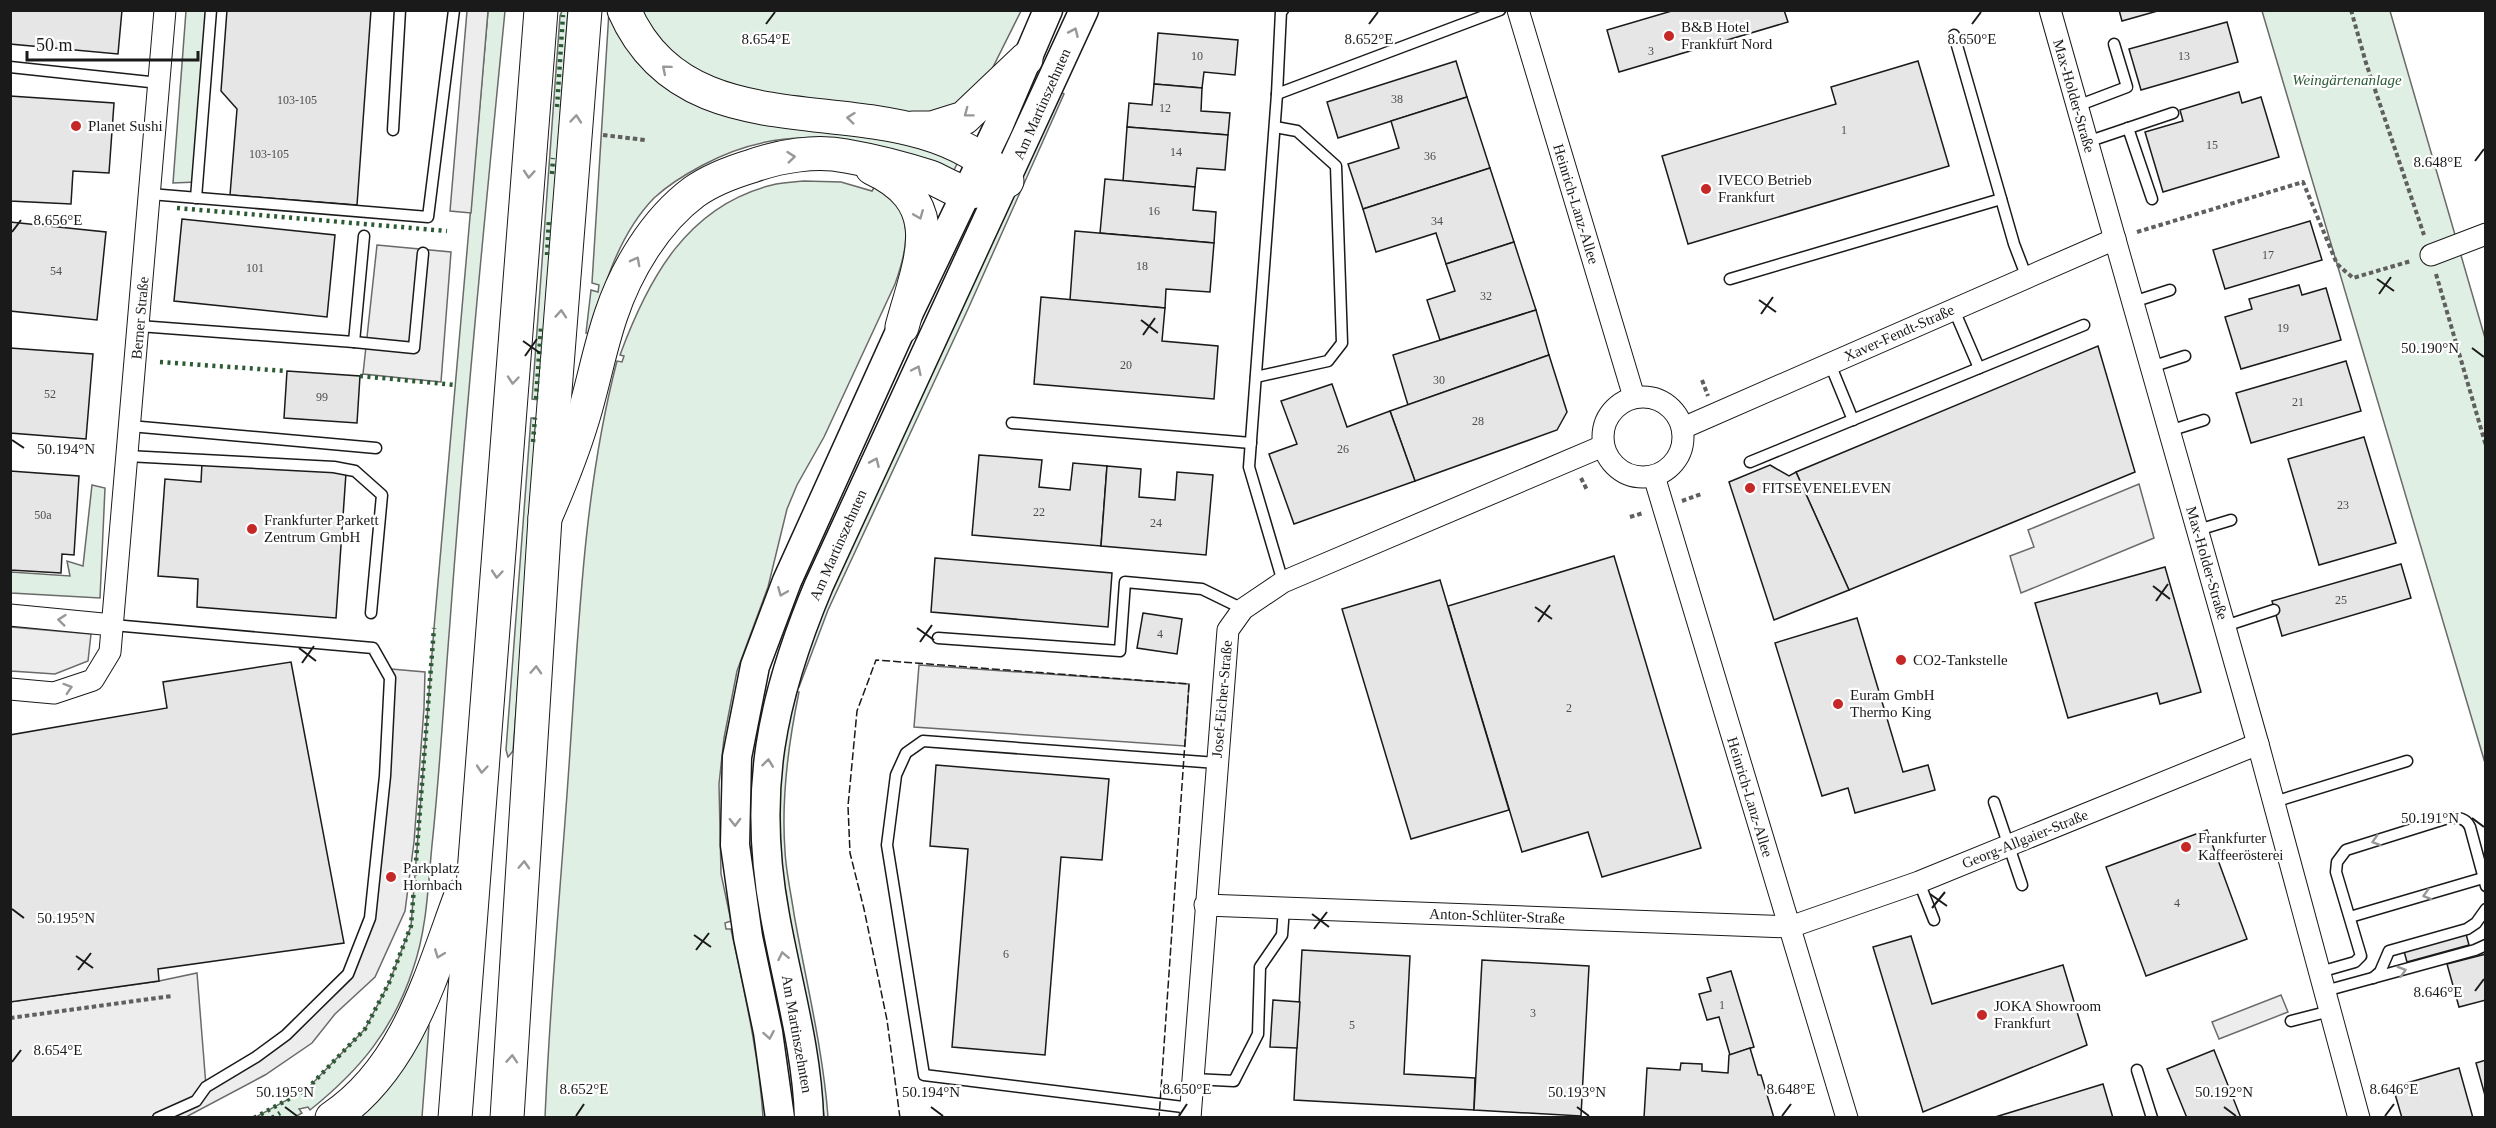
<svg xmlns="http://www.w3.org/2000/svg" width="2496" height="1128" font-family="Georgia,serif">
<rect width="100%" height="100%" fill="#fff"/>
<g fill="#e0efe3" stroke="#6a6a6a" stroke-width="1.5">
<path d="M186,11H209L197,182L173,183Z"/>
<path d="M488,11H505C485,214 465,418 450,622C444,696 440,770 432,845C428,886 427,929 413,969C393,1030 360,1070 310,1110L308,1107L299,1109L302,1113L295,1117L254,1118L307,1089L365,1029L389,983L411,926L434,628Z"/>
<path d="M562,11H568L539,400L532,399L560,16Z"/>
<path d="M609,11L643,62L841,124L946,154L957,164L953,172C868,138 788,119 703,165C686,174 668,185 654,198C619,234 603,287 591,333H586L591,290L598,292L599,285L592,283Z"/>
<path d="M637,11H1021L984,85L953,108L927,115L732,90L672,59Z"/>
<path d="M2262,11H2390L2485,338V763Z"/>
<path d="M1059,91L1064,94L968,309L828,610L799,687H795L818,620Z"/>
<path d="M804,181L841,182L872,191L875,186C917,209 908,248 895,284L824,437L797,485L787,509L768,587L737,671L724,738L719,784L721,874L731,921L725,923L726,929H731C744,991 759,1054 763,1117L545,1118C550,995 562,873 570,751C579,621 584,488 617,361L622,362L624,356L620,355C648,279 687,206 772,185C782,182 794,182 804,181Z"/>
<path d="M531,418H538L513,751L508,757L506,750Z"/>
<path d="M92,485L105,488L100,598L11,593V572L70,576L67,561L83,566Z"/>
<path d="M793,691L799,692C788,745 781,797 785,851C786,872 791,893 794,914C806,982 823,1049 828,1117H824L819,1069L792,937L781,860L779,783Z"/>
<path d="M425,1022L429,1025L422,1117L353,1118Z"/>
</g>
<g fill="#ededed" stroke="#6a6a6a" stroke-width="1.5">
<path d="M467,11H488L471,213L450,211Z"/>
<path d="M377,245L451,252L441,382L363,374Z"/>
<path d="M2139,484L2154,538L2021,593L2010,556L2034,547L2028,530Z"/>
<path d="M11,627L91,634L88,661L55,674L11,671Z"/>
<path d="M919,665L1189,684L1185,746L914,727Z"/>
<path d="M391,669L425,672L424,708L414,842L405,911L375,977L335,1014L312,1043L265,1075L186,1117H11L10,1002L159,981L197,973L206,1086L256,1057L348,974L370,918Z"/>
<path d="M2281,995L2288,1012L2219,1039L2212,1022Z"/>
</g>
<g fill="#e6e6e6" stroke="#1a1a1a" stroke-width="1.5">
<path d="M10,10H122L118,54L10,44Z"/>
<path d="M227,10H371L357,205L230,195L237,109L221,91Z"/>
<path d="M1675,10H1784L1788,22L1619,72L1607,30Z"/>
<path d="M2119,10H2161L2122,21Z"/>
<path d="M2227,22L2238,62L2141,90L2129,49Z"/>
<path d="M1158,33L1238,40L1235,75L1204,72L1202,88L1154,84Z"/>
<path d="M1456,61L1467,97L1338,138L1327,102Z"/>
<path d="M1918,61L1949,166L1688,244L1662,156L1836,104L1831,87Z"/>
<path d="M1154,84L1202,88L1201,111L1230,113L1228,135L1127,127L1129,103L1152,105Z"/>
<path d="M2239,92L2242,103L2261,97L2279,157L2163,192L2145,132L2183,121L2180,110Z"/>
<path d="M10,96L114,103L109,173L73,171L71,204L10,201Z"/>
<path d="M1467,97L1490,168L1363,209L1348,164L1399,148L1391,121Z"/>
<path d="M1127,127L1228,135L1225,170L1197,168L1195,187L1123,181Z"/>
<path d="M1490,168L1514,242L1446,264L1436,233L1376,252L1363,209Z"/>
<path d="M1105,179L1195,187L1193,210L1216,212L1214,243L1100,233Z"/>
<path d="M182,219L335,235L327,317L174,301Z"/>
<path d="M2310,221L2322,260L2225,289L2213,250Z"/>
<path d="M10,222L106,232L97,320L10,311Z"/>
<path d="M1075,231L1214,243L1210,292L1166,289L1165,308L1070,300Z"/>
<path d="M1514,242L1536,310L1440,340L1427,300L1455,291L1446,264Z"/>
<path d="M2299,285L2302,295L2326,288L2341,340L2241,369L2225,317L2252,309L2249,299Z"/>
<path d="M1041,297L1165,308L1162,341L1218,346L1214,399L1034,384Z"/>
<path d="M1536,310L1549,355L1408,405L1393,355Z"/>
<path d="M2098,346L2135,472L1849,590L1796,472Z"/>
<path d="M10,348L93,354L86,439L10,433Z"/>
<path d="M1549,355L1567,412L1557,430L1415,481L1390,411Z"/>
<path d="M2346,361L2361,411L2251,443L2236,393Z"/>
<path d="M287,371L360,376L357,423L284,418Z"/>
<path d="M1332,384L1347,427L1390,411L1415,481L1294,524L1269,454L1297,444L1281,401Z"/>
<path d="M2364,437L2396,543L2319,565L2288,459Z"/>
<path d="M979,455L1042,460L1039,487L1070,490L1073,463L1107,466L1101,546L972,535Z"/>
<path d="M202,463L346,473L336,618L197,607L198,579L158,576L165,479L201,482Z"/>
<path d="M1770,465L1789,476L1796,472L1849,590L1774,620L1729,482Z"/>
<path d="M1107,466L1141,469L1139,497L1175,500L1177,472L1213,475L1206,555L1101,546Z"/>
<path d="M10,471L79,476L74,555L62,554L61,573L10,570Z"/>
<path d="M1614,556L1701,848L1602,877L1588,832L1522,852L1448,606Z"/>
<path d="M935,558L1112,573L1108,627L931,612Z"/>
<path d="M2401,564L2411,598L2282,636L2272,601Z"/>
<path d="M2165,567L2201,692L2160,704L2157,693L2068,718L2035,603Z"/>
<path d="M1440,580L1509,810L1411,839L1342,609Z"/>
<path d="M1143,613L1182,619L1177,654L1137,648Z"/>
<path d="M1857,618L1903,772L1928,765L1935,790L1855,813L1848,788L1822,796L1775,643Z"/>
<path d="M291,662L344,943L158,969L159,981L10,1002V735L167,708L163,682Z"/>
<path d="M936,765L1109,779L1102,860L1061,857L1045,1055L952,1047L968,849L930,846Z"/>
<path d="M2207,830L2247,939L2146,976L2106,867Z"/>
<path d="M2466,934L2469,945L2407,962L2404,951Z"/>
<path d="M1911,936L1932,1004L2063,965L2087,1045L1923,1112L1873,947Z"/>
<path d="M1302,950L1410,956L1404,1074L1475,1078L1474,1110L1294,1100Z"/>
<path d="M2486,954V1000L2459,1007L2447,964Z"/>
<path d="M1482,960L1589,966L1581,1116L1474,1110Z"/>
<path d="M1731,971L1754,1047L1730,1055L1719,1017L1707,1020L1699,994L1711,991L1707,978Z"/>
<path d="M1273,1000L1300,1002L1297,1048L1270,1047Z"/>
<path d="M1750,1048L1758,1075H1761L1774,1118H1644L1647,1068L1680,1070L1681,1063L1702,1064V1071L1728,1073L1729,1055Z"/>
<path d="M2214,1050L2241,1118H2187L2167,1069Z"/>
<path d="M2486,1060V1099L2476,1063Z"/>
<path d="M2459,1068L2473,1118H2402L2393,1087Z"/>
<path d="M2103,1084L2113,1118H1992Z"/>
</g>
<g fill="none" stroke-linecap="round" stroke-linejoin="round">
<g stroke="#1a1a1a" stroke-width="13">
<g id="lane">
<path d="M1283,10L1281,11L1277,94L1249,467L1283,582"/>
<path d="M1954,35L2014,244L2027,278"/>
<path d="M10,67L159,83"/>
<path d="M1277,94L1500,10"/>
<path d="M2077,106L2127,87L2114,44"/>
<path d="M2128,128L2152,199"/>
<path d="M393,130L400,10"/>
<path d="M2087,142L2173,113"/>
<path d="M150,194L428,217L454,10"/>
<path d="M196,198L211,10"/>
<path d="M1730,279L2001,199"/>
<path d="M2133,302L2170,290"/>
<path d="M1954,310L1979,368"/>
<path d="M139,326L354,342L364,236"/>
<path d="M354,342L414,348L423,253"/>
<path d="M1830,364L1853,420"/>
<path d="M2151,367L2185,356"/>
<path d="M1256,377L1328,361L1342,343L1336,166L1297,131L1275,127"/>
<path d="M1012,423L1251,443"/>
<path d="M130,426L376,448"/>
<path d="M2169,431L2204,420"/>
<path d="M127,456L334,467L355,471L382,495L371,613"/>
<path d="M1750,462L2084,325"/>
<path d="M2198,530L2231,520"/>
<path d="M113,625L373,648L390,678L385,776L370,918L348,974L286,1035L256,1057L206,1087L196,1101L158,1118"/>
<path d="M2225,626L2274,610"/>
<path d="M938,638L1120,651L1125,582L1202,589L1243,609"/>
<path d="M1994,802L2022,885"/>
<path d="M2274,802L2407,761"/>
<path d="M1919,882L1934,920"/>
<path d="M2350,917L2483,878"/>
<path d="M2320,972L2355,962L2361,956L2336,872L2337,862L2346,850L2448,818C2458,817 2466,818 2470,827L2486,886"/>
<path d="M2373,978L2380,972L2389,951L2467,929L2476,923L2486,909"/>
<path d="M2325,991L2475,950L2486,945"/>
<path d="M2291,1021L2330,1011"/>
<path d="M2137,1070L2152,1118"/>
<path d="M1193,1079L1234,1081L1258,1034L1260,967L1282,935L1284,908"/>
<path d="M1191,1108L924,1075L887,845L896,775L906,753L923,741L1217,763"/>
</g>
</g>
<g stroke="#1a1a1a" stroke-width="23">
<g id="street">
<path d="M1518,10L1634,397"/>
<path d="M2050,10L2258,744L2359,1118"/>
<path d="M2431,255L2486,234"/>
<circle cx="1643" cy="437" r="40"/>
<path d="M1683,428L2115,239"/>
<path d="M1654,476L1847,1118"/>
<path d="M10,615L113,625"/>
<path d="M10,689L54,693L93,680L110,652L165,10"/>
<path d="M1205,905L1790,927L1919,882L2258,744"/>
<path d="M1190,1118L1228,630L1243,609L1283,582L1603,446"/>
</g>
</g>
<g stroke="#1a1a1a" stroke-width="31">
<g id="secondary">
<path d="M780,1118L768,1032L748,937L735,845L737,757L755,666L787,581L902,327L998,127L1048,10"/>
<path d="M809,1118C807,1049 787,983 775,916C752,792 771,699 819,585L1084,10"/>
</g>
</g>
<g stroke="#1a1a1a" stroke-width="35">
<g id="highway">
<path d="M913,128H932L964,118L1026,59"/>
<path d="M872,168C950,204 919,263 902,327"/>
<path d="M545,518C559,486 572,454 582,421C593,386 599,350 611,315C626,270 655,221 694,192C711,180 732,172 752,166C780,156 816,150 846,156C875,161 902,168 930,177C941,181 956,192 968,192C981,192 994,186 1007,181C901,69 694,170 624,10"/>
<path d="M332,1118C407,1068 431,975 461,895"/>
<path d="M455,1118L541,10"/>
<path d="M507,1118L545,518L585,10"/>
</g>
</g>
<g stroke="#5f5f5f" stroke-width="4" stroke-dasharray="4.5 3" stroke-linecap="butt">
<path d="M2351,10L2366,63L2424,235"/>
<path d="M603,135L645,140"/>
<path d="M2137,232L2303,182L2337,264L2353,278L2411,261"/>
<path d="M2436,274L2486,446"/>
<path d="M1702,380L1708,396"/>
<path d="M1581,478L1587,490"/>
<path d="M1682,501L1701,494"/>
<path d="M1630,517L1643,513"/>
<path d="M10,1018L172,996"/>
</g>
<use href="#lane" stroke="#fff" stroke-width="10"/>
<use href="#street" stroke="#fff" stroke-width="21"/>
<use href="#secondary" stroke="#fff" stroke-width="28"/>
<use href="#highway" stroke="#fff" stroke-width="33"/>
<g stroke="#2b5a34" stroke-width="4.5" stroke-dasharray="3 4.5" stroke-linecap="butt">
<path d="M557,107L563,15"/>
<path d="M552,174L553,158"/>
<path d="M177,208L447,231"/>
<path d="M547,255L549,218"/>
<path d="M160,362L287,371"/>
<path d="M360,376L456,385"/>
<path d="M536,399L541,327"/>
<path d="M533,442L535,418"/>
<path d="M254,1118L307,1089L365,1029L389,983L411,926L434,628"/>
<path d="M272,1118L280,1113"/>
</g>
<path stroke="#1a1a1a" stroke-width="1.5" stroke-dasharray="8 3" stroke-linecap="butt" d="M900,1118L887,1020L864,909L850,853L848,806L857,711L876,660L1189,684L1159,1118"/>
</g>
<defs><path id="oneway-chevron" d="M-2-3.5L2.5 0L-2 3.5" fill="none" stroke-width="1.6" stroke-linecap="round" stroke-linejoin="round" transform="scale(1.5)"/></defs>
<g stroke="#989898">
<use href="#oneway-chevron" transform="translate(1074 32) rotate(-66)"/>
<use href="#oneway-chevron" transform="translate(666 69) rotate(-140)"/>
<use href="#oneway-chevron" transform="translate(968 113) rotate(143)"/>
<use href="#oneway-chevron" transform="translate(851 118) rotate(-174)"/>
<use href="#oneway-chevron" transform="translate(576 119) rotate(-85)"/>
<use href="#oneway-chevron" transform="translate(791 157) rotate(-6)"/>
<use href="#oneway-chevron" transform="translate(529 174) rotate(94)"/>
<use href="#oneway-chevron" transform="translate(919 215) rotate(68)"/>
<use href="#oneway-chevron" transform="translate(636 261) rotate(-62)"/>
<use href="#oneway-chevron" transform="translate(561 314) rotate(-86)"/>
<use href="#oneway-chevron" transform="translate(917 370) rotate(-65)"/>
<use href="#oneway-chevron" transform="translate(513 380) rotate(95)"/>
<use href="#oneway-chevron" transform="translate(875 462) rotate(-66)"/>
<use href="#oneway-chevron" transform="translate(497 574) rotate(95)"/>
<use href="#oneway-chevron" transform="translate(782 592) rotate(112)"/>
<use href="#oneway-chevron" transform="translate(62 620) rotate(-174)"/>
<use href="#oneway-chevron" transform="translate(536 670) rotate(-87)"/>
<use href="#oneway-chevron" transform="translate(68 688) rotate(-18)"/>
<use href="#oneway-chevron" transform="translate(768 763) rotate(-83)"/>
<use href="#oneway-chevron" transform="translate(482 769) rotate(95)"/>
<use href="#oneway-chevron" transform="translate(735 822) rotate(89)"/>
<use href="#oneway-chevron" transform="translate(2376 841) rotate(163)"/>
<use href="#oneway-chevron" transform="translate(524 865) rotate(-87)"/>
<use href="#oneway-chevron" transform="translate(2427 895) rotate(164)"/>
<use href="#oneway-chevron" transform="translate(439 954) rotate(111)"/>
<use href="#oneway-chevron" transform="translate(783 956) rotate(-102)"/>
<use href="#oneway-chevron" transform="translate(2402 971) rotate(-16)"/>
<use href="#oneway-chevron" transform="translate(769 1035) rotate(80)"/>
<use href="#oneway-chevron" transform="translate(512 1059) rotate(-86)"/>
</g>
<path fill="none" stroke="#1a1a1a" stroke-width="2" d="M766,24L775,12M1369,24L1378,12M1972,24L1981,12M2475,161L2484,149M12,232L21,220M2377,279L2394,291M2379,294L2391,277M1759,300L1776,312M1761,314L1773,297M1141,320L1158,333M1143,335L1155,318M523,341L540,353M2472,348L2484,357M525,356L537,339M12,440L24,448M2153,586L2170,599M2156,601L2168,584M1535,607L1552,619M1538,622L1550,605M917,628L934,640M920,642L932,625M299,648L316,661M302,663L314,646M2472,818L2484,827M1930,894L1947,906M1932,908L1945,892M12,909L24,918M1312,914L1329,927M1314,929L1327,912M694,935L711,947M696,950L709,933M76,956L93,968M78,970L91,953M2475,991L2484,979M12,1062L21,1050M285,1107L297,1116M931,1107L943,1116M1577,1107L1589,1116M2224,1107L2236,1116M576,1116L584,1104M1179,1116L1187,1104M1782,1116L1791,1104M2385,1116L2394,1104"/>
<g fill="#c62828" stroke="#fff" stroke-width="2">
<circle cx="1669" cy="36" r="6"/>
<circle cx="76" cy="126" r="6"/>
<circle cx="1706" cy="189" r="6"/>
<circle cx="1750" cy="488" r="6"/>
<circle cx="252" cy="529" r="6"/>
<circle cx="1901" cy="660" r="6"/>
<circle cx="1838" cy="704" r="6"/>
<circle cx="2186" cy="847" r="6"/>
<circle cx="391" cy="877" r="6"/>
<circle cx="1982" cy="1015" r="6"/>
</g>
<g text-anchor="middle" stroke-width="4.5" stroke-linejoin="round" paint-order="stroke">
<g font-size="12" fill="#4d4d4d">
<text x="1651" y="55">3</text>
<text x="1197" y="60">10</text>
<text x="2184" y="60">13</text>
<text x="1397" y="103">38</text>
<text x="297" y="104">103-105</text>
<text x="1165" y="112">12</text>
<text x="1844" y="134">1</text>
<text x="2212" y="149">15</text>
<text x="1176" y="156">14</text>
<text x="269" y="158">103-105</text>
<text x="1430" y="160">36</text>
<text x="1154" y="215">16</text>
<text x="1437" y="225">34</text>
<text x="2268" y="259">17</text>
<text x="1142" y="270">18</text>
<text x="255" y="272">101</text>
<text x="56" y="275">54</text>
<text x="1486" y="300">32</text>
<text x="2283" y="332">19</text>
<text x="1126" y="369">20</text>
<text x="1439" y="384">30</text>
<text x="50" y="398">52</text>
<text x="322" y="401">99</text>
<text x="2298" y="406">21</text>
<text x="1478" y="425">28</text>
<text x="1343" y="453">26</text>
<text x="2343" y="509">23</text>
<text x="1039" y="516">22</text>
<text x="43" y="519">50a</text>
<text x="1156" y="527">24</text>
<text x="2341" y="604">25</text>
<text x="1160" y="638">4</text>
<text x="1569" y="712">2</text>
<text x="2177" y="907">4</text>
<text x="1006" y="958">6</text>
<text x="1722" y="1009">1</text>
<text x="1533" y="1017">3</text>
<text x="1352" y="1029">5</text>
</g>
<g font-size="15" fill="#1a1a1a" stroke="#fff" text-anchor="start">
<text x="1681" y="32">B&amp;B Hotel<tspan x="1681" dy="17">Frankfurt Nord</tspan></text>
<text x="88" y="131">Planet Sushi</text>
<text x="1718" y="185">IVECO Betrieb<tspan x="1718" dy="17">Frankfurt</tspan></text>
<text x="1762" y="493">FITSEVENELEVEN</text>
<text x="264" y="525">Frankfurter Parkett<tspan x="264" dy="17">Zentrum GmbH</tspan></text>
<text x="1913" y="665">CO2-Tankstelle</text>
<text x="1850" y="700">Euram GmbH<tspan x="1850" dy="17">Thermo King</tspan></text>
<text x="2198" y="843">Frankfurter<tspan x="2198" dy="17">Kaffeerösterei</tspan></text>
<text x="403" y="873">Parkplatz<tspan x="403" dy="17">Hornbach</tspan></text>
<text x="1994" y="1011">JOKA Showroom<tspan x="1994" dy="17">Frankfurt</tspan></text>
</g>
<g font-size="15" font-style="italic" fill="#2b5a34" stroke="#fff">
<text x="2347" y="85">Weingärtenanlage</text>
</g>
<g font-size="15" fill="#1a1a1a" stroke="#fff">
<text transform="translate(2074 96) rotate(74)" y="5">Max-Holder-Straße</text>
<text transform="translate(1042 104) rotate(-66)" y="5">Am Martinszehnten</text>
<text transform="translate(1576 204) rotate(73)" y="5">Heinrich-Lanz-Allee</text>
<text transform="translate(140 318) rotate(-85)" y="5">Berner Straße</text>
<text transform="translate(1899 333) rotate(-24)" y="5">Xaver-Fendt-Straße</text>
<text transform="translate(838 545) rotate(-66)" y="5">Am Martinszehnten</text>
<text transform="translate(2207 563) rotate(74)" y="5">Max-Holder-Straße</text>
<text transform="translate(1222 699) rotate(-85)" y="5">Josef-Eicher-Straße</text>
<text transform="translate(1750 797) rotate(73)" y="5">Heinrich-Lanz-Allee</text>
<text transform="translate(2025 839) rotate(-22)" y="5">Georg-Allgaier-Straße</text>
<text transform="translate(1497 916) rotate(2)" y="5">Anton-Schlüter-Straße</text>
<text transform="translate(797 1034) rotate(80)" y="5">Am Martinszehnten</text>
</g>
</g>
<g font-size="15" text-anchor="middle" fill="#1a1a1a" stroke="#fff" stroke-width="4.5" stroke-linejoin="round" paint-order="stroke">
<text x="766" y="44">8.654°E</text>
<text x="1369" y="44">8.652°E</text>
<text x="1972" y="44">8.650°E</text>
<text x="2438" y="167">8.648°E</text>
<text x="58" y="225">8.656°E</text>
<text x="2430" y="353">50.190°N</text>
<text x="66" y="454">50.194°N</text>
<text x="2430" y="823">50.191°N</text>
<text x="66" y="923">50.195°N</text>
<text x="2438" y="997">8.646°E</text>
<text x="58" y="1055">8.654°E</text>
<text x="584" y="1094">8.652°E</text>
<text x="1187" y="1094">8.650°E</text>
<text x="1791" y="1094">8.648°E</text>
<text x="2394" y="1094">8.646°E</text>
<text x="285" y="1097">50.195°N</text>
<text x="931" y="1097">50.194°N</text>
<text x="1577" y="1097">50.193°N</text>
<text x="2224" y="1097">50.192°N</text>
</g>
<rect width="2496" height="1128" fill="none" stroke="#1a1a1a" stroke-width="24"/>
<path d="M27 51v9h171v-9" fill="none" stroke="#1a1a1a" stroke-width="3"/>
<text x="36" y="51" font-size="18" fill="#1a1a1a" stroke="#ffffff" stroke-width="4.5" paint-order="stroke">50 m</text>
</svg>
